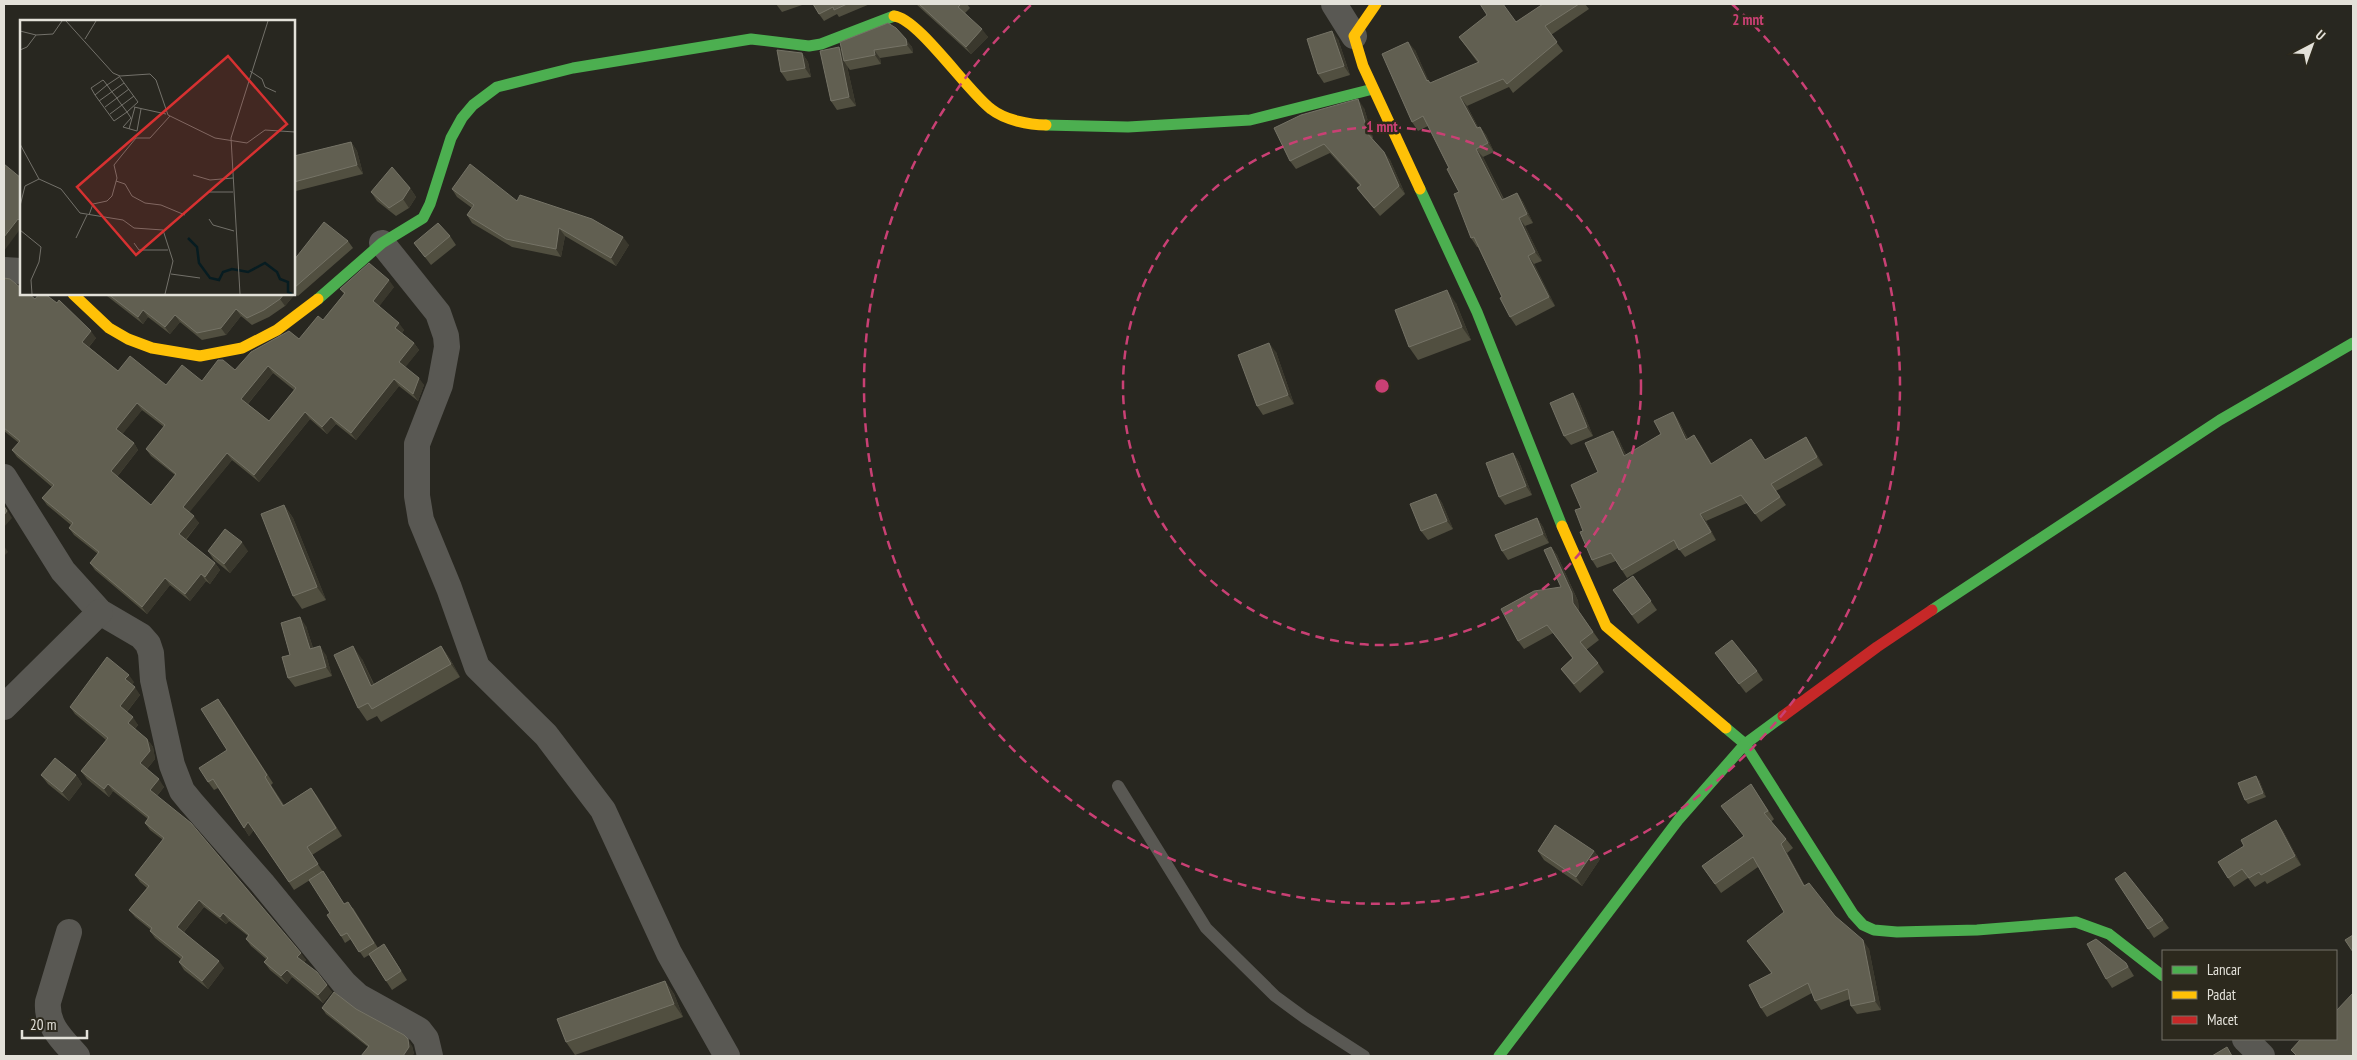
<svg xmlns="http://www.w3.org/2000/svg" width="2357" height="1060" font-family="'PT Sans Narrow',sans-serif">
<rect width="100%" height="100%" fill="#282720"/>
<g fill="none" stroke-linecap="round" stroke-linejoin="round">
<path stroke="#595853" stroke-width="12" d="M1118,786L1206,928L1275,996L1305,1018L1364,1056"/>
<g stroke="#595853" stroke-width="26">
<path d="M1334,4L1354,36"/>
<path d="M382,243L438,313L446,336L447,347L440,385L417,444V496L421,520L449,588L477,667L546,735L603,810L669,953L727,1056"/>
<path d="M4,270L21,271"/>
<path d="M4,477L63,571L100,612L141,636L148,644L151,653L153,680L172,765L182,791L191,802L262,883L344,983L358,996L419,1030L426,1039L430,1056"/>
<path d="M4,707L100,612"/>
<path d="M69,932L48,1002C46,1026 63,1040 77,1056"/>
<path d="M2245,1039L2262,1056"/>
</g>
<g stroke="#4caf50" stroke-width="11">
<path d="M1046,125L1128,127L1250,120L1373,89"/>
<path d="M1420,189L1477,312L1562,526"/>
<path d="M318,299L382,243L423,218L430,204L451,138L462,118L473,105L497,87L573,68L751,39L809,46L821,44L894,16"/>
<path d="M1932,610L2220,420L2353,343"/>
<path d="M1726,728L1745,744L1853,914L1863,925L1874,930L1897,932L1977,930L2076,922L2109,934L2163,976"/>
<path d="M1499,1056L1679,819L1745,744L1783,716"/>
</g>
<g stroke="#ffc107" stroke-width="11">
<path d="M1376,4L1354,36L1363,66L1420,189"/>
<path d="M894,16C918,18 968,92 991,109C1005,120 1029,125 1046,125"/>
<path d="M73,294L109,328L128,339L152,348L200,356L242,348L277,330L318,299"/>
<path d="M1562,526L1606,626L1726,728"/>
</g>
<path stroke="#c62828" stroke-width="11" d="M1783,716L1877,647L1932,610"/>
</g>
<g fill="#514f40" fill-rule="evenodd">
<path d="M776,4H805L782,12Z"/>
<path d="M813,4H870L839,17L837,14L824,21L819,14Z"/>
<path d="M916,4H967L970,8L965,13L988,37L971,54Z"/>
<path d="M1543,4H1585L1589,9L1551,35L1563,51L1513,93L1509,87L1467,106L1478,127H1480L1486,135L1494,152L1483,157L1504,199L1517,193L1523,202L1533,223L1525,226L1542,261L1534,264L1555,306L1516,326L1510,317L1502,297L1478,247H1477L1471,238L1459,192L1449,168L1428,126L1418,131L1412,122L1415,50L1428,80L1431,83L1478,63L1459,37L1516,22Z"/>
<path d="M888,23L912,47L913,53L880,58L881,64L850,70L847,66L856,106L837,110L831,101L839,47L842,51Z"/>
<path d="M1338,39L1350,75L1324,83L1318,74Z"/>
<path d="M802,53L808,62L811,77L787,81L781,72Z"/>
<path d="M1364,108L1373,138H1372L1390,160L1405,194L1380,216L1363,196L1357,188L1360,186L1330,153L1296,169L1290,161Z"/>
<path d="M351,142L357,151L363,174L296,191L294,188V156Z"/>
<path d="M410,188L416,197L409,208L396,216L377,201L371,192Z"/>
<path d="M452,189L517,201L629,245L616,266L565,236L561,257L512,247L472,223L467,215L472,208L457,197Z"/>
<path d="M450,236L456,245L431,265L414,243Z"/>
<path d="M348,241L353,248L298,296L295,294L285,306L269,317L252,325L241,316L226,335L202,340L180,322L170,334L148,317L143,324L107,296L105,294H294V260Z"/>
<path d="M4,278L35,299L96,338L89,347L118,371L166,385L202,381L235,370L299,339L323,320L344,294L340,289L394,287L379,306L404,330L402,333L414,343L419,350L405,367L424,385L418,401L399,386L356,440L336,424L327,434L310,419L259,482L232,460L189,512L199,523L186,540L215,563L220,570L210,584L206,581L190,601L170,585L147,614L95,570L90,563L98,554L74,535L69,528L71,525L47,505L42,498L52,487L17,457L12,450L19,443L4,431ZM273,373L294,390L269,421L248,404ZM142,410L164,427L146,449L151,456L175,475L151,505L117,477L138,450L134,443L122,434Z"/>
<path d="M1456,303L1471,340L1418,360L1409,347Z"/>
<path d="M1276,352L1294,404L1263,415L1257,406Z"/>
<path d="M1573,393L1579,402L1593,436L1571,445L1564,436Z"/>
<path d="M1673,412L1678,420L1688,439L1694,435L1712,464L1765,460L1806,437L1823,465L1776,491L1786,505L1761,522L1747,503L1706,521L1716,540L1685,557L1678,548L1627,578L1616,561L1597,568L1592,560L1583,531L1581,508L1598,472L1618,438L1626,455L1661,434Z"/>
<path d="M1513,453L1519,462L1532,495L1505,505L1499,497Z"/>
<path d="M1436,494L1442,503L1453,529L1428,540L1421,531Z"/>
<path d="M284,505L293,518L326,600L302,609L293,596Z"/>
<path d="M1537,518L1543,527L1549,543L1508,560L1502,551Z"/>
<path d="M1551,547L1557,555L1578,601L1579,612L1599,640L1586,650L1598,663L1604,672L1580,693L1567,677L1561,669L1572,658L1553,633L1524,649L1518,641L1561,587Z"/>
<path d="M208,551H248L230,573L214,560Z"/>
<path d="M1633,576L1657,610L1638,624L1613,590Z"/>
<path d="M306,626L313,648L326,655L332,676L295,687L288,678L290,655Z"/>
<path d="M441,646L450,659L460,677L381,722L377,716L367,721L358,708L362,659L374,684Z"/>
<path d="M1715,653L1757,671L1763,680L1746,693Z"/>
<path d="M134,682L132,685L140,695L127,712L138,725L135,729L147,739L153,747L155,759L147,769L164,787L157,796L306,960L304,962L332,992L323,1003L292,977L287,984L270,970L264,962L266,959L251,946L246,939L248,936L229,921L226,924L204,907L184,932L224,968L208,989L184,970L179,962L181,959L155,938L150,931L151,930L135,917L129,910L147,888L140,882L135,875L163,840L150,830L145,823L148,819L113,791L109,797L87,779L81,771L106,740L75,714L70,707Z"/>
<path d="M224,707L273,783L271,785L284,805L311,788L317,796L342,836L312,855L344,904L353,908L378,948L390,953L407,980L392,990L369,955L364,958L351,939L345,943L341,936L330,913L310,880L294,890L254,830L249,836L218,788L214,790L208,782L227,750Z"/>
<path d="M41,775H76L82,784L69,801L48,784Z"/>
<path d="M2259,780L2266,797L2248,804L2245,800Z"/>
<path d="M1751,784L1774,819L1771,822L1786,839L1793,848L1787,853L1805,886L1835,916L1869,949L1881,1010L1857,1014L1851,1006L1850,999L1821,1010L1815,1001L1812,993L1767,1017L1761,1008L1771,973L1747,941L1784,912L1758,867L1721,893L1702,866L1743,836Z"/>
<path d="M2282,829L2301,865L2267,884L2265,881L2255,887L2248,878L2234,887L2228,878Z"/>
<path d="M1538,851H1594L1600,859L1582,886L1544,860Z"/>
<path d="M2115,879L2163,920L2169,928L2154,938Z"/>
<path d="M2126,963L2134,976L2112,988L2106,979Z"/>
<path d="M665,981L674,994L683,1017L575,1055L566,1042Z"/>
<path d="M322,1008L356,1009L412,1046L414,1054L368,1047L326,1014Z"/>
</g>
<g fill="#3a382d">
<path d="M982,29L988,37L971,54L966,47Z"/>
<path d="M1332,31L1338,39L1350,75L1344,66Z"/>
<path d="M906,39L912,47L913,53L907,45Z"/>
<path d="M1408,42L1415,50L1433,90L1427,81Z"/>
<path d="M839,47L845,56L844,61L847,66L856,106L849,97Z"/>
<path d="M874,50L880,58L881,64L875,55Z"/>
<path d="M802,53L808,62L811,77L805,68Z"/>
<path d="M1460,97L1467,106L1483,137L1477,128Z"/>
<path d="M1358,99L1364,108L1373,138L1367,129Z"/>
<path d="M1480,127L1486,135L1494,152L1488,143Z"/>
<path d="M351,142L357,151L363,174L357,165Z"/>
<path d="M1476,149L1483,157L1508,209L1502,200Z"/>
<path d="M1384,152L1390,160L1405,194L1399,186Z"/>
<path d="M410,188L416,197L409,208L403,199Z"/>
<path d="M1517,193L1523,202L1533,223L1527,214Z"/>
<path d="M1519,218L1525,226L1542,261L1535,252Z"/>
<path d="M18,219L21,224V228L4,251V237Z"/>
<path d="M559,228L565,236L561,257L556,249Z"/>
<path d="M623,237L629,245L616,266L611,258Z"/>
<path d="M1528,256L1534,264L1555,306L1549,297Z"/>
<path d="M389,280L394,287L378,308L373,301Z"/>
<path d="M1447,290L1456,303L1471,340L1462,327Z"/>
<path d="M294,293L295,294L285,306L280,299L284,294H294Z"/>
<path d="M236,309L241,316L226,335L221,328Z"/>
<path d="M143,310L148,317L143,324L138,317Z"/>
<path d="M175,315L180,322L170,334L165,327Z"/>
<path d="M399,323L404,330L400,335L395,328Z"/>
<path d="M91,331L96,338L87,349L82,342Z"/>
<path d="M414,343L419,350L404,369L399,362Z"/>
<path d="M1269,343L1276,352L1294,404L1288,395Z"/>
<path d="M268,366L273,373L246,406L241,399Z"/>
<path d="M419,378L424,385L418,401L413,394Z"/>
<path d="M394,379L399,386L356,440L351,433Z"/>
<path d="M1573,393L1579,402L1593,436L1587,427Z"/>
<path d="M137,403L142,410L121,436L116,429Z"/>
<path d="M305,412L310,419L259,482L254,475Z"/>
<path d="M1673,412L1678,420L1692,447L1686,440Z"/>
<path d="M331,417L336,424L327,434L322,427Z"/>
<path d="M1613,431L1618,438L1630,463L1624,456Z"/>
<path d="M1694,435L1700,443L1717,472L1711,464Z"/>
<path d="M1806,437L1811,444L1823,465L1817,457Z"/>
<path d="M134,443L138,450L116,478L111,471Z"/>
<path d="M227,453L232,460L188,514L183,507Z"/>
<path d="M1513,453L1519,462L1532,495L1526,486Z"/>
<path d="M1436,494L1442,503L1453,529L1447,521Z"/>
<path d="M4,505L12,518L4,527Z"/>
<path d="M284,505L293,518L326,600L317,587Z"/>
<path d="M1700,514L1706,521L1716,540L1711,532Z"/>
<path d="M194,516L199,523L184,541L179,534Z"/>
<path d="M1537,518L1543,527L1549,543L1543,534Z"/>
<path d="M242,542L248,551L230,573L224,564Z"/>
<path d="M4,546L8,552L4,556Z"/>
<path d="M1551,547L1557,555L1578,601L1579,612L1599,640L1573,603Z"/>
<path d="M215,563L220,570L210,584L205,577Z"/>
<path d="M201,574L206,581L190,601L185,594Z"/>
<path d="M165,578L170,585L147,614L142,607Z"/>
<path d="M300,617L306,626L316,658L310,649Z"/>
<path d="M320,646L326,655L332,676L326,667Z"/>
<path d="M353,646L362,659L380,699L371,686Z"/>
<path d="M441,646L450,659L460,677L451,664Z"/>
<path d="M129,675L134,682L130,687L125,679Z"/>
<path d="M135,687L140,695L125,714L120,706Z"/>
<path d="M133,717L138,725L133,731L128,723Z"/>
<path d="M147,739L153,747L155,759L145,771L140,763Z"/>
<path d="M76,775L82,784L69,801L62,792Z"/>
<path d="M2256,776L2259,780L2266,797L2263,793Z"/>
<path d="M159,779L164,787L155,798L150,790Z"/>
<path d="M108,784L113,791L109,797L104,789Z"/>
<path d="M2276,820L2282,829L2301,865L2295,856Z"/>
<path d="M248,822L254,830L249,836L244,828Z"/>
<path d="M1781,844L1787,853L1810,895L1804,886Z"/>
<path d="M1594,851L1600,859L1582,886L1576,877Z"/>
<path d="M199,900L204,907L182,934L177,927Z"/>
<path d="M223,913L229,921L226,924L220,917Z"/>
<path d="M1863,940L1869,949L1881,1010L1875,1001Z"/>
<path d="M301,953L306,960L303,964L297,957Z"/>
<path d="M219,961L224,968L208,989L202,981Z"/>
<path d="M287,970L292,977L287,984L281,976Z"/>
<path d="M665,981L674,994L683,1017L674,1004Z"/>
<path d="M327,985L332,992L323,1003L318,995Z"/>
<path d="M408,1039L412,1046L414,1054L412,1056H403Z"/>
</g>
<g fill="#615f51" stroke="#757366" fill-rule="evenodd">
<path d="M813,4H847L834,10L833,7L819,14Z"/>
<path d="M919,4H961L958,7L982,29L966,47Z"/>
<path d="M1480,4H1503L1516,22L1543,4H1579L1545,26L1557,42L1507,84L1503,79L1460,97L1477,128L1480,127L1488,143L1476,149L1502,200L1517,193L1527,214L1519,218L1535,252L1528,256L1549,297L1510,317L1500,298L1502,297L1474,237L1471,238L1454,194L1459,192L1447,169L1449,168L1423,116L1412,122L1382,54L1408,42L1427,81L1428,80L1430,83L1479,62L1459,37L1487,15Z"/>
<path d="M888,23L896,28L906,39L907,45L874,50L875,55L844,61L840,42Z"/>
<path d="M1332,31L1344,66L1318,74L1307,39Z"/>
<path d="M839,47L849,97L831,101L820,51Z"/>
<path d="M777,50L802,53L805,68L781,72Z"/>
<path d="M1358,99L1367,129L1365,131L1384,152L1399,186L1374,208L1357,188L1361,185L1324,144L1290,161L1274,128L1301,115Z"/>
<path d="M351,142L357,165L294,182V156Z"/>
<path d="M4,164L21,178V222L18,219L4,237Z"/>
<path d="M470,164L517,201L520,195L592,219L623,237L611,258L559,228L556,249L506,239L467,215L474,205L452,189Z"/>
<path d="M392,167L410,188L403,199L389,208L371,192Z"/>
<path d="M324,222L348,241L294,288V260Z"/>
<path d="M438,223L450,236L425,257L414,243Z"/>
<path d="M369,263L389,280L373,301L399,323L395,328L414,343L399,362L419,378L413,394L394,379L351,433L331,417L322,427L305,412L254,475L227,453L183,507L194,516L179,534L215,563L205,577L201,574L185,594L165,578L142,607L90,563L99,552L69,528L73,523L42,498L54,485L12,450L20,441L4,428V278L10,279L21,288V294H29L35,299L39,294H45L57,303L59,300L91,331L82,342L118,371L130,356L166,385L182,365L202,381L218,360H223L235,370L251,352L289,331L299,339L318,316L323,320L345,293L340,289ZM268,366L296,388L269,421L241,399ZM137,403L165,425L146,449L176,474L151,505L111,471L134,443L116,429Z"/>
<path d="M1447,290L1462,327L1409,347L1395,310Z"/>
<path d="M108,294H284L280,299L264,310L247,318L236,309L221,328L197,333L175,315L165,327L143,310L138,317Z"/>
<path d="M1269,343L1288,395L1257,406L1238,355Z"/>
<path d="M1573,393L1587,427L1564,436L1550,403Z"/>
<path d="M1673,412L1686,440L1694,435L1711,464L1751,439L1765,460L1806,437L1817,457L1771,484L1780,497L1755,514L1741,495L1700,514L1711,532L1679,550L1674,540L1622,570L1611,553L1592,560L1580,532L1583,531L1575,510L1581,508L1571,485L1598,472L1585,443L1613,431L1624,456L1661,434L1654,421Z"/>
<path d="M1513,453L1526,486L1499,497L1486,463Z"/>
<path d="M1436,494L1447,521L1421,531L1410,504Z"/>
<path d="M284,505L317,587L293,596L261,514Z"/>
<path d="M4,506L7,511L4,515Z"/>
<path d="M1537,518L1543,534L1502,551L1495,535Z"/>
<path d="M225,529L242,542L224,564L208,551Z"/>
<path d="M1551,547L1572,593L1573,603L1593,632L1580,642L1598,663L1574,684L1561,669L1573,658L1547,625L1518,641L1501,609L1534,591L1561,587L1544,550Z"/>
<path d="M1633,576L1651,601L1632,615L1613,590Z"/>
<path d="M300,617L310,649L320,646L326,667L288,678L282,657L290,655L281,623Z"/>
<path d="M1732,640L1757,671L1739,684L1715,653Z"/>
<path d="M353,646L371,686L441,646L451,664L372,709L368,703L358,708L334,655Z"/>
<path d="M107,657L129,675L125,679L135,687L120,706L133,717L128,723L147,739L150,751L140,763L159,779L150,790L191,823L301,953L297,957L317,972L327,985L318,995L287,970L281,976L264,962L268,958L246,939L249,935L223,913L220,917L199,900L177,927L219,961L202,981L179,962L183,957L150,931L152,928L129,910L149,886L135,875L164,838L145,823L149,817L108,784L104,789L81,771L108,738L70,707Z"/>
<path d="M218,699L267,775L265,777L283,806L311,788L336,828L307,847L318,864L289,882L248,822L244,828L213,779L208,782L199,768L227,750L201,709Z"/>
<path d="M55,758L76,775L62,792L41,775Z"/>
<path d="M2256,776L2263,793L2245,800L2238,783Z"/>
<path d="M1751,784L1768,811L1764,813L1786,839L1781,844L1804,886L1809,883L1835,916L1863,940L1875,1001L1851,1006L1848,989L1815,1001L1808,983L1761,1008L1749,985L1772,973L1747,941L1784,912L1753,857L1715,884L1702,866L1744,836L1721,806Z"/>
<path d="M2276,820L2295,856L2261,875L2259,872L2249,878L2242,869L2228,878L2218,862L2244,846L2241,840Z"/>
<path d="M1555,825L1594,851L1576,877L1538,851Z"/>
<path d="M323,871L344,904L348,902L374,943L359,952L347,933L341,936L327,915L330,913L309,880Z"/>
<path d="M2125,872L2163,920L2148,929L2115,879Z"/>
<path d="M2353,935V952L2345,940Z"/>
<path d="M2096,939L2126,963L2128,967L2106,979L2087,944Z"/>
<path d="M384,944L401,971L386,981L369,954Z"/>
<path d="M665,981L674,1004L566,1042L557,1019Z"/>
<path d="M334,992L356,1009L404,1035L408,1039L409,1047L403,1056H361L369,1046L322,1008Z"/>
<path d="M2353,993V1056H2297L2291,1050L2301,1039H2336V1011Z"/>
<path d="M2227,1047L2232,1056H2212Z"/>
</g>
<g fill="none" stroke="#c94074" stroke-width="2.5" stroke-dasharray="9 6">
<circle cx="1382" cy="386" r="259"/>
<path d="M1732 4A518 518 0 1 1 1032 4"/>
</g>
<g transform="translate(20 20)">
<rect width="275" height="275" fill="#282720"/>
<path fill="none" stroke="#071c21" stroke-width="2.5" d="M168,218L177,227L179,243L190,258L199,260L203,252L212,249L228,252L245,243L257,252L260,259L268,262V272L272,274"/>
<path fill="none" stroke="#73716a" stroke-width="1" d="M46,1L93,53L100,56L130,54L136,60L148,95L195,118L227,123L245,110L275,112M0,11L16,15M65,19L76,1M0,30L7,27L16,15L33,14L42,1M230,51L242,59L245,67L256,72M99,56L118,82L107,92L111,98M75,75L71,68L83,60L84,61L87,65L92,72L97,78L98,80L107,92L94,101L75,75L87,65L99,57M79,81L104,63M85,87L109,69M114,87L146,94M90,94L114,76M111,98L103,107L117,111L121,89M109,109L115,87M0,124L19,159M173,155L190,160L213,158M96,161L105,164L112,176L125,183L141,185L165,195M189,172H213M0,186L5,166L19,159L41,169L60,193L103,200L114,208L143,210L153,241L145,274M69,195L73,184L87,181L92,176L97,158L94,145L102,135L116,118H130L150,96M189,199L193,205L214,211M0,210L21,227L19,242L11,260L12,274M56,218L67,195M114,223L119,230H148M151,254L180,258M220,274L211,118L248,1"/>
<path fill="#d73131" fill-opacity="0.15" stroke="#d73131" stroke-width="2.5" d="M208,36L267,104L116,235L57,167Z"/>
<rect width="275" height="275" fill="none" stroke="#e3e1d9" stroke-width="2.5"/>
</g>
<circle cx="1382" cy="386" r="8" fill="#c94074" stroke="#2c291d" stroke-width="2.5"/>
<g font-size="15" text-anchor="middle" font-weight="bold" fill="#c94074" stroke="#2c291d" stroke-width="5" stroke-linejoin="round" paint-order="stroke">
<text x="1748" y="25">2 mnt</text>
<text x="1382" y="132">1 mnt</text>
</g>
<rect width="2357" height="1060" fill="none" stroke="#e3e1d9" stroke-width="10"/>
<rect x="2162" y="950" width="175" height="90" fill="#2c291d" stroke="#757368"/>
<rect x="2172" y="966" width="25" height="8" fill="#4caf50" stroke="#757368"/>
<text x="2207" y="975" font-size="15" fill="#e3e1d9">Lancar</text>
<rect x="2172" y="991" width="25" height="8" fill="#ffc107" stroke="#757368"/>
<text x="2207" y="1000" font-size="15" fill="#e3e1d9">Padat</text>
<rect x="2172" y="1016" width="25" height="8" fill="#c62828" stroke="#757368"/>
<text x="2207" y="1025" font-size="15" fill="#e3e1d9">Macet</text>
<g transform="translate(2312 45) rotate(41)" stroke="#2c291d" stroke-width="4" paint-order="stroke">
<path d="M0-4L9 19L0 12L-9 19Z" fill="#e3e1d9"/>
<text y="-8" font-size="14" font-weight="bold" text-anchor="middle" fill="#e3e1d9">U</text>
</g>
<path d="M22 1030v8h65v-8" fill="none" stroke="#e3e1d9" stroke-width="2.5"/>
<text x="30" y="1030" font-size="15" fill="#e3e1d9" stroke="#2c291d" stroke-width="4" paint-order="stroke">20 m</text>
</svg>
